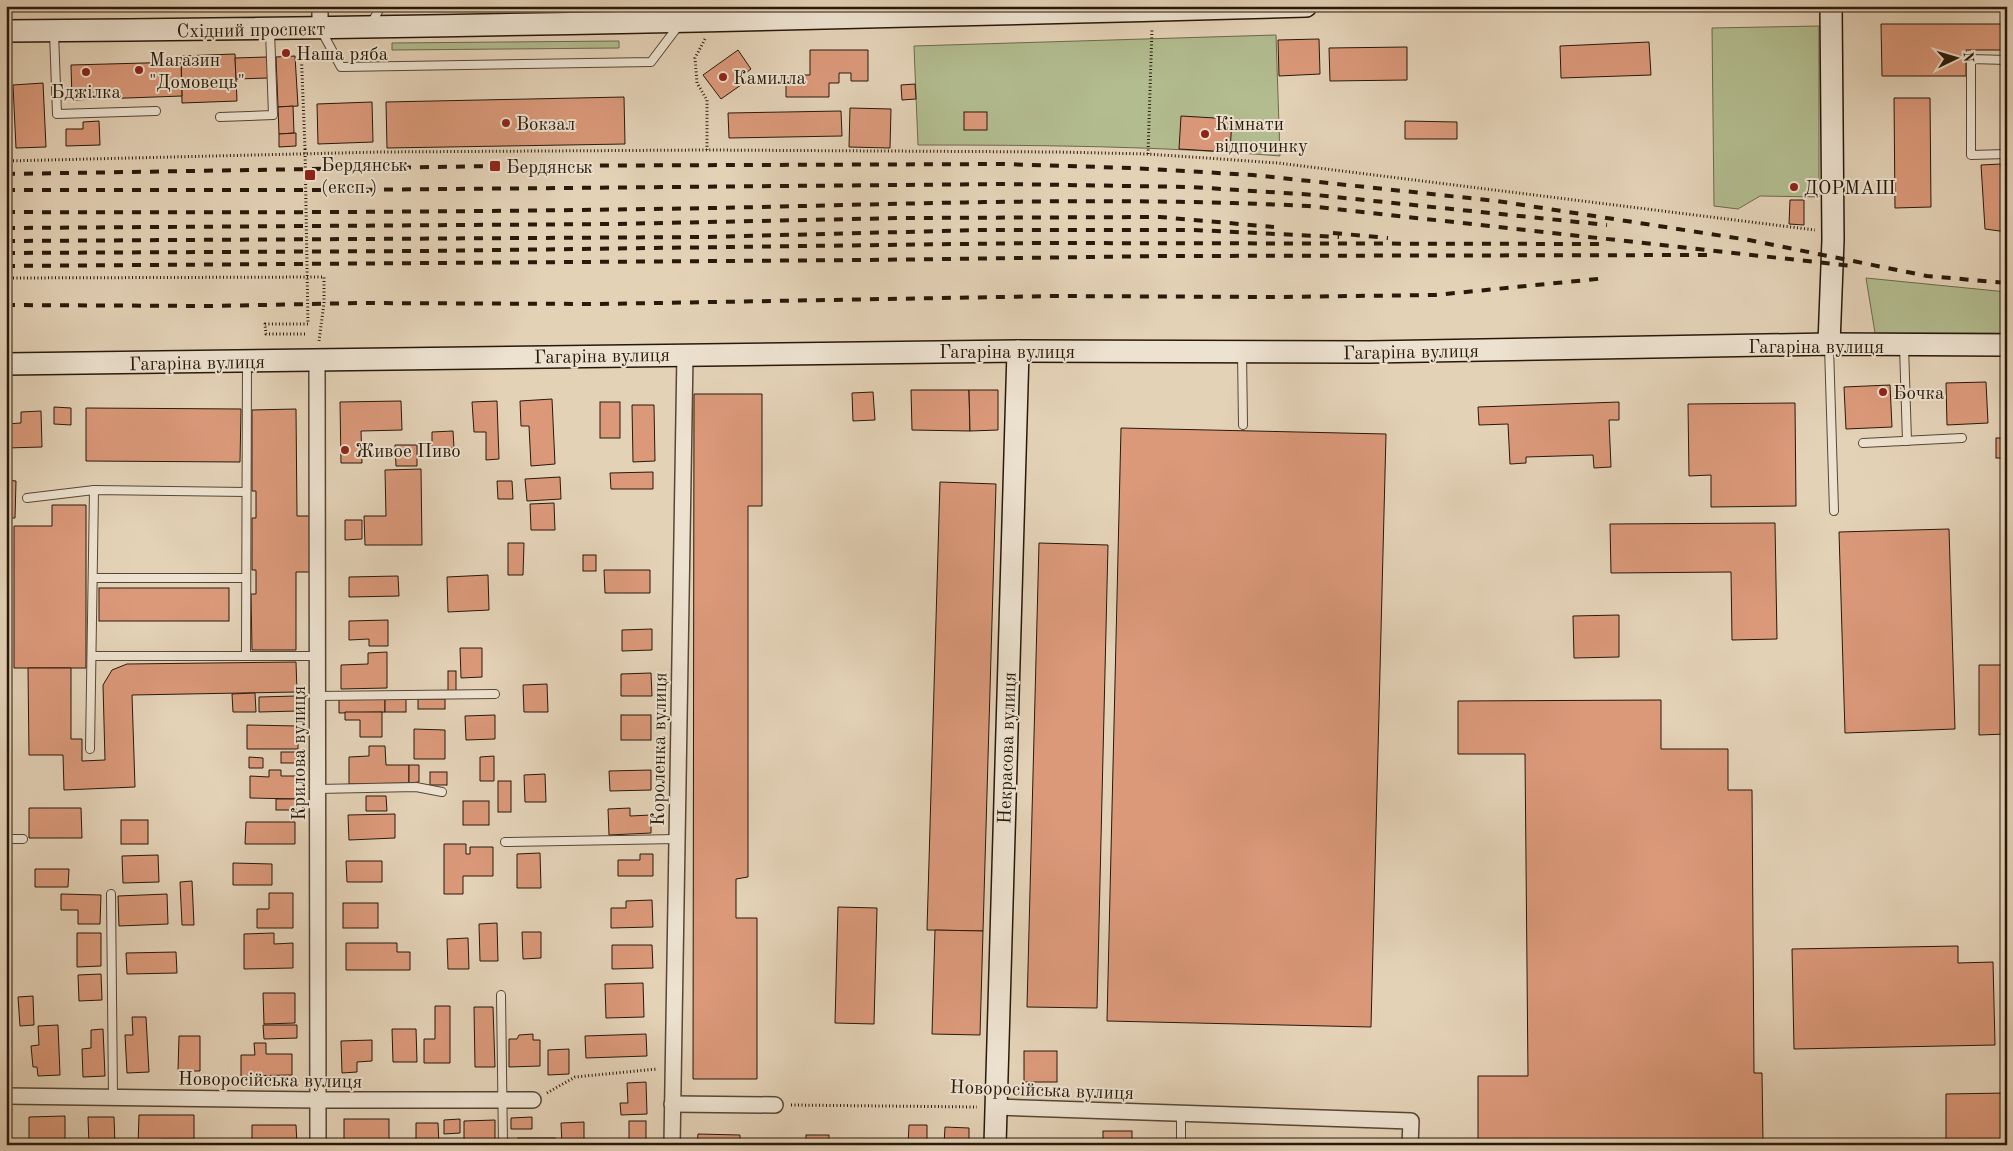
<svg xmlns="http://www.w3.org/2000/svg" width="2013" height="1151" font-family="'Old Standard TT',serif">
<rect width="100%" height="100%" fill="#e4d2b7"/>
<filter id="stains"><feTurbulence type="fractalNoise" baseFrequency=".004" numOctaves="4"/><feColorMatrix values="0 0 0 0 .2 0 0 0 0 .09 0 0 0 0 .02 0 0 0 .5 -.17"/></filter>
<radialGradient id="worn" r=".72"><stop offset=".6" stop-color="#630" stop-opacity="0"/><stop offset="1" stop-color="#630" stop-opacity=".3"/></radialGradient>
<g fill="#b2bc8f" stroke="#6d6a4c">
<path d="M1819,26V197L1760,196L1738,209L1714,206L1712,28Z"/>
<path d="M1276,35L1280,156C1160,146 1039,145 918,145L914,46Z"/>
<path d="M619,41V48L392,50V43Z"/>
<path d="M1866,278L2007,292V333H1875Z"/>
</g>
<g fill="#db997a" stroke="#28190a">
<path d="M1881,24H2007V50H1966V76H1882Z"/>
<path d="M1319,39L1320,74L1279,76L1278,40Z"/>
<path d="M1649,42L1651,75L1561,78L1560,46Z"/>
<path d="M1407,47V80L1330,81L1329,48Z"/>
<path d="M738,50L751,69L737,80L741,85L721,99L703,75Z"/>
<path d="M810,50H868V81H851V73H839V83H829V97H786V75H810Z"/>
<path d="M235,54L237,101L182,103L181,56Z"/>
<path d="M295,56L298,106L278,107L276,57Z"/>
<path d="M267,57L268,78L236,79L235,58Z"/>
<path d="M181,62L182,96L72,100L71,65Z"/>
<path d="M43,83L46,147L16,148L13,85Z"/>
<path d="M915,84L916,99L902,100L901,85Z"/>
<path d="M624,97L625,144L387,148L386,102Z"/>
<path d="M1894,98H1930L1931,207L1895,208Z"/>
<path d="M372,102L373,142L318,144L317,104Z"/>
<path d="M293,106L294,133L279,134L278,107Z"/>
<path d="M850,108L891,109L890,148L849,147Z"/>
<path d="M841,111L842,136L729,138L728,113Z"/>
<rect x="964" y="112" width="23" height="18"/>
<path d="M1181,116L1232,119L1230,152L1179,149Z"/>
<path d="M99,121L100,145L66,146V129H83V122Z"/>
<path d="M1405,121L1457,122V139H1405Z"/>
<path d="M296,133V146L279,147V134Z"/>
<path d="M2001,164L2004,207H2007V232L1985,229L1981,165Z"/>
<path d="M1790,200H1804V225L1789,224Z"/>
<path d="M1986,382L1988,423L1947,425L1946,383Z"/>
<path d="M1890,385L1892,427L1846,429L1844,387Z"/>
<path d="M911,390H969L970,431L912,430Z"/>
<path d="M969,390H998V430L970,431Z"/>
<path d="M873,392L875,420L853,421L852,393Z"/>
<path d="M694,394H762V506H748V877L736,879V918H757V1079H693Z"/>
<path d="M552,399L555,464L531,466L529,426H521L520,401Z"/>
<path d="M401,401L402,430L361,431L362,463H341L340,402Z"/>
<path d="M497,401L499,459L486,460V432H474L472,402Z"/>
<rect x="600" y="402" width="20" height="36"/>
<path d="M1619,402V420H1609L1611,467L1594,468L1593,455L1526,457V463L1510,464L1508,424L1479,425L1478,407Z"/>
<path d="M1795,403L1796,506L1711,507V475L1689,476L1688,404Z"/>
<path d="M632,405H654L655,461L633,462Z"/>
<path d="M54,407L71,408V425L54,424Z"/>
<path d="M86,408L241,409L240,462L86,461Z"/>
<path d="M296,409L297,516H310V572H296V650H252L251,594H256V570H252V518H256V491H252V410Z"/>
<path d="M41,411L42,447L6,448V424L21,423V412Z"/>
<path d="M1121,428L1386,434L1371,1027L1107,1021Z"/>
<path d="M453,431L454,448L432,449V432Z"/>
<rect x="1996" y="438" width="11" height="20"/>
<path d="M395,445H417V466H396Z"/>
<path d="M421,469L422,545H365L364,516H386L385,470Z"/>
<path d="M653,472V489H611L610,473Z"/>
<path d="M560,477L561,499L527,501L525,479Z"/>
<path d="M6,480L16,481L15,518H6Z"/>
<path d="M497,481H512L513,499H498Z"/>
<path d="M940,482L996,484L983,931L927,930Z"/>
<path d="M554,503L555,530H531L530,504Z"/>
<path d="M52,505H86V668H14V526H52Z"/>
<path d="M345,520H362V539L345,540Z"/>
<path d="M1775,523L1777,639L1732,640L1731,572L1611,573L1610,524Z"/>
<path d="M1949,529L1955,729L1845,733L1839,532Z"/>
<path d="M508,543H524L523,575H508Z"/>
<path d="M1039,543L1108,545L1097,1008L1027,1007Z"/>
<rect x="583" y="555" width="13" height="16"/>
<path d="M604,570H650V593H605Z"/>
<path d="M488,575L489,610L448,612L447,577Z"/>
<path d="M398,576L399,596L349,597V577Z"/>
<rect x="99" y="588" width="130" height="33"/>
<path d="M1619,615V657L1574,658L1573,616Z"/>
<path d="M388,620V646H369V639L349,640V621Z"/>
<path d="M652,629V650L622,651V630Z"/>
<path d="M460,648H482V677L461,678Z"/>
<path d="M387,652V688L341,689V665L368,664V653Z"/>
<path d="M296,662L297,692L132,695L135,787L64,790L63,755H29L28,668H71V739H82V761L105,760L103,685L112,670L127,664Z"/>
<path d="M1979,665H2007V734L1979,735Z"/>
<rect x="448" y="671" width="8" height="20"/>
<path d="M651,673L652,696H621V674Z"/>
<path d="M547,684L548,712H524L523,685Z"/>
<path d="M255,693L256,712H233L232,694Z"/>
<path d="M297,696L298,711L259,712V697Z"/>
<path d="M339,699H385V712L339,713Z"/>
<rect x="385" y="699" width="21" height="13"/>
<rect x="418" y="699" width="27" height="10"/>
<path d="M1661,700V749H1728V790H1752L1754,1073H1762L1763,1142L1478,1144V1076H1528L1525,754H1458V701Z"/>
<path d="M345,712H382V737H360V720H345Z"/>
<path d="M495,715V739L466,740L465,716Z"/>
<rect x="621" y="715" width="30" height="25"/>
<path d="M247,725L298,726V749H247Z"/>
<path d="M414,729L445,730V759H414Z"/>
<path d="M369,746H385L386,765H409V783L349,784V757L369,756Z"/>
<rect x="281" y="752" width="16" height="11"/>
<path d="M494,756V781H480V757Z"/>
<path d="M249,757L263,758V768H249Z"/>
<path d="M409,765H419V782L409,783Z"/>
<path d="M269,770H281V776H296V799L250,798V776L269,777Z"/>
<path d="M651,770V790L610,791L609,771Z"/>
<rect x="430" y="772" width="17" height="13"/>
<path d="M545,774L546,802H525L524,775Z"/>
<rect x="498" y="781" width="13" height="31"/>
<path d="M366,796H386L387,811H366Z"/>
<rect x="276" y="799" width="20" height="11"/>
<rect x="463" y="801" width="26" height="24"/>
<path d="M2003,803H2007V853H2004Z"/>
<path d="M29,808H81L82,838H29Z"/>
<path d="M630,808V816L651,815V833L609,835L608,809Z"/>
<path d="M395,814V838L349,840L348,815Z"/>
<rect x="121" y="820" width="27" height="24"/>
<path d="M246,822H295V844H245Z"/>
<path d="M444,844H466V854H470V847H493V876H463V894H444Z"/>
<path d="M540,853L541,888H517V854Z"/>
<path d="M640,854H653V876H618V860H640Z"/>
<path d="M158,855L159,882L123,883L122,856Z"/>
<path d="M346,861H382V882H347Z"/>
<path d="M233,863L272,864V885H233Z"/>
<path d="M35,869H69L68,887H35Z"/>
<path d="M192,881L194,925H182L180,882Z"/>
<path d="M269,893H293V928H257V909H269Z"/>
<path d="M61,894L101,895L100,924H78V910H61Z"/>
<path d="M167,894L168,924L119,926L118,896Z"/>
<path d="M652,900L653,927L611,928V908H626V901Z"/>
<rect x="343" y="903" width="35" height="25"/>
<path d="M838,907L877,908L874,1024L835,1023Z"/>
<path d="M497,923L498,961H480L479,924Z"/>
<path d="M935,930L983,931L980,1035L932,1034Z"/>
<path d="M522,932H541V958L523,959Z"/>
<path d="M77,933H101V966L77,967Z"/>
<path d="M274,933V944L293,943V968L244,969V934Z"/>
<path d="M468,938L469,969H448L447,939Z"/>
<path d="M346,943H397V952H410V970H346Z"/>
<path d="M612,945H652L653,968L612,969Z"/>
<path d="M1958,946V963L1993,962L1995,1045L1794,1049L1792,949Z"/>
<path d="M176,952L177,973L127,974L126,953Z"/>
<path d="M101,974L102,1000L79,1001L78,975Z"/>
<path d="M643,983L644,1017L606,1018L605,984Z"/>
<path d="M263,993H295V1023L264,1024Z"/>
<path d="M33,996L34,1025L20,1026L18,997Z"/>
<path d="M435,1006H450V1063H424V1039H435Z"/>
<path d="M474,1007H493L495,1067H475Z"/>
<path d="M132,1017H146L149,1072L127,1073L125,1035H133Z"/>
<path d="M58,1025L60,1075L38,1076L37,1067H33L31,1046L39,1045L38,1026Z"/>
<path d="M263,1025H297V1038L264,1039Z"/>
<path d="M103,1029L105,1076L83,1077L82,1049L91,1048V1030Z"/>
<path d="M392,1029H416L417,1062H393Z"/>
<path d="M533,1034V1040H540V1066L509,1067V1039H517L519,1035Z"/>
<path d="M646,1034L647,1056L586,1058L585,1036Z"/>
<path d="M179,1036H200V1071H178Z"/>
<path d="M372,1040V1061L357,1062V1072L342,1073L341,1041Z"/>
<path d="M254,1043H266V1054H292V1075L241,1076V1055H255Z"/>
<path d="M569,1049V1074L548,1075V1050Z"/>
<rect x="1024" y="1051" width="33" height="31"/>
<path d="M646,1082L647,1114L621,1115L620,1103H628L627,1083Z"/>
<path d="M2007,1093V1144L1946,1145V1094Z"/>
<path d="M139,1115H194V1139H161V1145H138Z"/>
<path d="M65,1116V1145L29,1144V1117Z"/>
<path d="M88,1117H114L115,1145H89Z"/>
<path d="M532,1117V1129H511V1118Z"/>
<rect x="344" y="1119" width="45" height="26"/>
<path d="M460,1119V1133L444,1134V1120Z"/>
<path d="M495,1120V1145H464V1121Z"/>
<rect x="629" y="1121" width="17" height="24"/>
<path d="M584,1122V1145H562L561,1123Z"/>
<path d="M416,1123H438L439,1145H416Z"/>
<path d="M252,1125H296L297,1145H252Z"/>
<path d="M909,1125H927V1145H908Z"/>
<path d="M945,1127L969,1128V1145H944Z"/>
<rect x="1103" y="1131" width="29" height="14"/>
<path d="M698,1134L740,1135V1145H697Z"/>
<rect x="806" y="1135" width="23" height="10"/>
<rect x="518" y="1138" width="37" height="7"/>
</g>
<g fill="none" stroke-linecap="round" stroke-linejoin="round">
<g stroke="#574735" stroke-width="10">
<g id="lane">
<path d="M635,6L645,19"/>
<path d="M371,24L381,6"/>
<path d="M321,30L341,67L651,62L679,25"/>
<path d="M54,33L57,114L156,111"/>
<path d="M2007,60L1971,59V155L2007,154"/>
<path d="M220,117L273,115L270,31"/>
<path d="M1829,346L1834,511"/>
<path d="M1904,346L1907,441"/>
<path d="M1242,352L1243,425"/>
<path d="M1863,443L1962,438"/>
<path d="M27,498L94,490L246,492"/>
<path d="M93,578H246"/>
<path d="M92,656H246L247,363"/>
<path d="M246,656H318"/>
<path d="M318,696L495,694"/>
<path d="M90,749L94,490"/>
<path d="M318,789L416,787L442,792"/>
<path d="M6,839H23"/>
<path d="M505,842L677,839"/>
<path d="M111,894L113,1097"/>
<path d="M501,995L503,1145"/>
<path d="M1181,1145V1113"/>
</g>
</g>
<g stroke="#574735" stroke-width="18">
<g id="street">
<path d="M320,28V6"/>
<path d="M317,360L318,1145"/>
<path d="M6,1096L319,1100H533"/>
<path d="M672,1104L775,1105"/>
<path d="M996,1107L1411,1121L1410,1145"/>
<path d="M672,1145L685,354"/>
</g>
</g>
<g stroke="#28190a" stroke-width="24">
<g id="secondary">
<path d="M6,31C439,28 872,18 1306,6"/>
<path d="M1829,344L1833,240L1831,6"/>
<path d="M6,364L1018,351L1369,352L1829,344L2007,345"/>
<path d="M995,1145L1018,351"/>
</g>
</g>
<g stroke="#28190a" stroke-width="3" stroke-dasharray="1 2.5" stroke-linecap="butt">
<path d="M705,39L695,58L697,83L707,100V150"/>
<path d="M301,47L305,149"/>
<path d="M1148,154L1152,28"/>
<path d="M6,161L380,152L707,150L1057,152L1148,154L1278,163L1815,230"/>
<path d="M6,278L324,277V303L319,341"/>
<path d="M305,334H266L265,324H308"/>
<path d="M547,1093L575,1077L657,1069"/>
<path d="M791,1105L977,1107"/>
</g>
<use href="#lane" stroke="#ede2d0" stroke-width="8"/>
<use href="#street" stroke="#ede2d0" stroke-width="15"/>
<use href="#secondary" stroke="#ede2d0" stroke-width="21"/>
<g stroke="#28190a" stroke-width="4" stroke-dasharray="9 9" stroke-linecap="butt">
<path d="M6,174L495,166L1002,164L1132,168L1253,175L1497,201L1749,240L1927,276L2007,283"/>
<path d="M6,190H339L1006,184L1191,187L1316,195L1607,225"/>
<path d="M6,212C242,213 477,212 713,208C911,204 1110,196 1308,206L1852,266"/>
<path d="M6,228L614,224L901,218L1160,217L1274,227"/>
<path d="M1333,233L1388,238"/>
<path d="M6,241L704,237L982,230H1194L1339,237"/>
<path d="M6,253L421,251L1037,243L1606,244"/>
<path d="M6,266L869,260L1165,256L1709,255"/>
<path d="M6,305L211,306L361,303L599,304L1057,296L1274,297L1435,295L1607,278"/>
</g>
<path stroke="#28190a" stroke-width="3" stroke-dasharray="1 2.5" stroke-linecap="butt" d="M305,149L308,324"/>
</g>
<g fill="#8f2418" stroke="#ede2d0" stroke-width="2">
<circle cx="286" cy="53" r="5"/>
<circle cx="139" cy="70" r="5"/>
<circle cx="86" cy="72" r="5"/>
<circle cx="723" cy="77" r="5"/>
<circle cx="506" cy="123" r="5"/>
<circle cx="1205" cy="134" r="5"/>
<rect x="489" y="160" width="12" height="12" rx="2.5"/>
<rect x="304" y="169" width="12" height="12" rx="2.5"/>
<circle cx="1794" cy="187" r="5"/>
<circle cx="1883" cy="392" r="5"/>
<circle cx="345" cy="450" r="5"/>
</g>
<g text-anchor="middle" stroke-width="4" stroke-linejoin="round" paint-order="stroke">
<g font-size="19" fill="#28190a" stroke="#ede2d0">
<text transform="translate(251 29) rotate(-1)" y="7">Східний проспект</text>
<text x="1816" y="353">Гагаріна вулиця</text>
<text x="1007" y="358">Гагаріна вулиця</text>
<text transform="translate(1411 351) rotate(-1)" y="7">Гагаріна вулиця</text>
<text transform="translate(602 355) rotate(-1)" y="7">Гагаріна вулиця</text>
<text transform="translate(197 362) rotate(-1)" y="7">Гагаріна вулиця</text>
<text transform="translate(1006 748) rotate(-88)" y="7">Некрасова вулиця</text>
<text transform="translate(658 749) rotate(-89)" y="7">Короленка вулиця</text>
<text transform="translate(298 753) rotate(-90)" y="7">Крилова вулиця</text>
<text transform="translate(270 1079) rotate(1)" y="7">Новоросійська вулиця</text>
<text transform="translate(1042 1089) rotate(2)" y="7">Новоросійська вулиця</text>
</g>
<g font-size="19" fill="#28190a" stroke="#ede2d0" text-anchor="start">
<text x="296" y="60">Наша ряба</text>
<text x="149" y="66">Магазин<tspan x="149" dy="22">"Домовець"</tspan></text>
<text x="733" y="84">Камилла</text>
<text x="86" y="98" text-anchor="middle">Бджілка</text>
<text x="516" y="130">Вокзал</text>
<text x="1215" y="130">Кімнати<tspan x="1215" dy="22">відпочинку</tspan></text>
<text x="321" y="171">Бердянськ<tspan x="321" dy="22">(експ.)</tspan></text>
<text x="506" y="173">Бердянськ</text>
<text x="1804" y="194">ДОРМАШ</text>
<text x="1893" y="399">Бочка</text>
<text x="355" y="457">Живое Пиво</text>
</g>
</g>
<rect width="2013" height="1151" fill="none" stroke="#e4d2b7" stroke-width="25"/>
<rect x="8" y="8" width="1998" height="1136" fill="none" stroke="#28190a" stroke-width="2.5"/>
<rect x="12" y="12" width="1988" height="1126" fill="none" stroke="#28190a"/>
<g transform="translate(1956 58) rotate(85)" stroke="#ede2d0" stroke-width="4" paint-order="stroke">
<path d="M0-4L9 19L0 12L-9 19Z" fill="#28190a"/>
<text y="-8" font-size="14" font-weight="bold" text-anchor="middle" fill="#28190a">N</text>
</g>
<rect width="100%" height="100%" filter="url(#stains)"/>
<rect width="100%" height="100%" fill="url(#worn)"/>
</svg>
